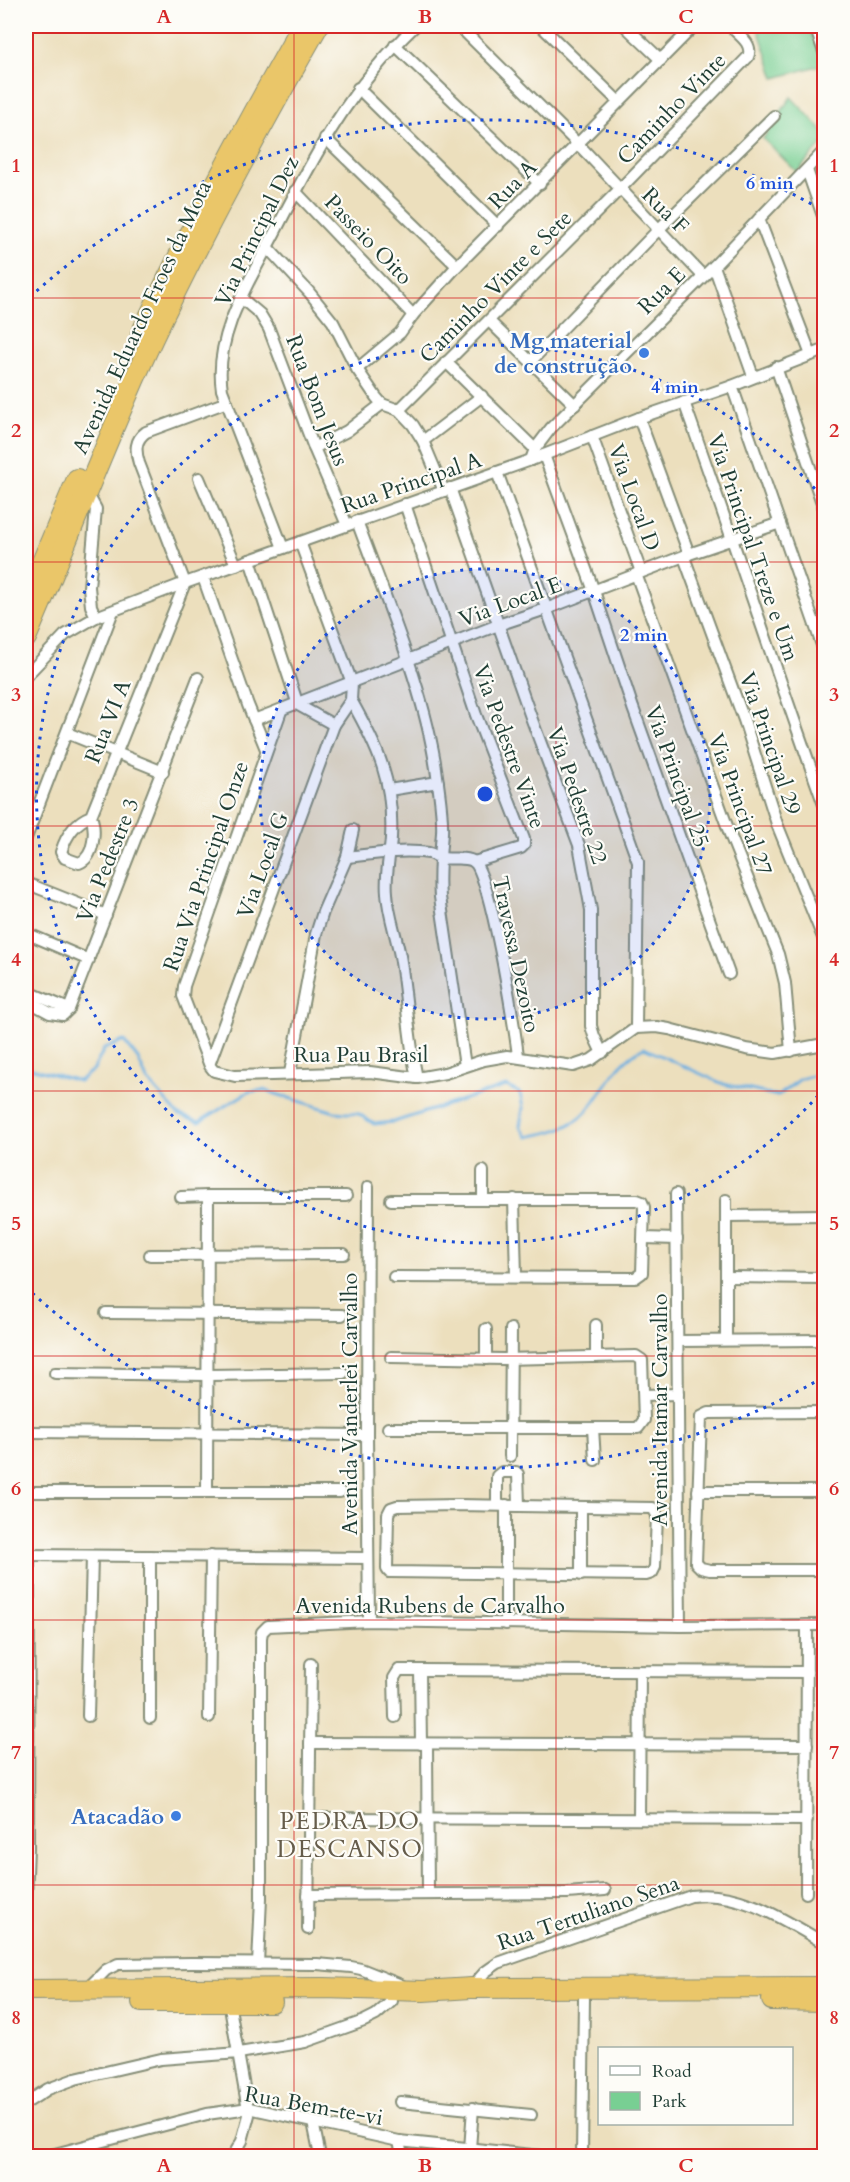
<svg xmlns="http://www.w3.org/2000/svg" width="850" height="2182" font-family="Cardo,serif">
<rect width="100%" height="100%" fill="#fdfcf7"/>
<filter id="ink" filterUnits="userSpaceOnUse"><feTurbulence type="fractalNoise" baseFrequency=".0167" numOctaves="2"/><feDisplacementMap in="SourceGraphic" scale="12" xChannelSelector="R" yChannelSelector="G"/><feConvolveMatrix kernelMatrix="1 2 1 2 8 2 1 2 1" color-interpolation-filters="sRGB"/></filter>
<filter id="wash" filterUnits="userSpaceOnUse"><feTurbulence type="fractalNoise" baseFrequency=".008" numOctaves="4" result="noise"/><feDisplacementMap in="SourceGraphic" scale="24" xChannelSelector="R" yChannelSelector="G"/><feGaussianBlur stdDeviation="1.35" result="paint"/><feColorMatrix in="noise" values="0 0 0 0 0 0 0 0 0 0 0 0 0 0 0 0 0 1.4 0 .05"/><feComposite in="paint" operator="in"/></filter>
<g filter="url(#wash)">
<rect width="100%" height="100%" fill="#ecdfbd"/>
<g fill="#78cf93" stroke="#4c8664" stroke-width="1.5">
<path d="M757,26H808L824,64L775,78Z"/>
<path d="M791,97L824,132V142L797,172L763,139Z"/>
</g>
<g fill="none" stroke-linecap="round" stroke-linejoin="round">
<path stroke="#6aafe0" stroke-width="3" d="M26,1067L79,1081L94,1069L104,1049L124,1041L138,1059L147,1080L167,1102L179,1115L199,1122L248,1092L263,1090L335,1112L359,1114L374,1124L394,1122L506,1086L520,1093L523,1108L520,1126L527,1137C549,1133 572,1128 587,1111C606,1089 616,1061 644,1048L723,1084L778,1096L800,1079L824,1073"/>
</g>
</g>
<g filter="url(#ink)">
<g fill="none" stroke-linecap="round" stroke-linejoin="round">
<g stroke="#868e78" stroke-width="14">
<g id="street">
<path d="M459,26L578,144L703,276"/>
<path d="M541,26L618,101"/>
<path d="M625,26L661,60"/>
<path d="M815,26L824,52"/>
<path d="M395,45L540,184"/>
<path d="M358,88L498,226"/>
<path d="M325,138L457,266"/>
<path d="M807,170L824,219"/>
<path d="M295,191L413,315"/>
<path d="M759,219L811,355"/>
<path d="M267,247L309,292L333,322L357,369L376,397L382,404L399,410L413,425L423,441L444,491"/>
<path d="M714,266L753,376"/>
<path d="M241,298L260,314L269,329L314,448L347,525"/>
<path d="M489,321L575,405"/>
<path d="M532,360L659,229L774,116"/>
<path d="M446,362L535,449"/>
<path d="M776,367L824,509"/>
<path d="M357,369L400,333L413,315L457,266L694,26"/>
<path d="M732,386L824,651"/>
<path d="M684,402C732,536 776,671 824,805"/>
<path d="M399,410L619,190L748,57C754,44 738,34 730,26"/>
<path d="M639,418L689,554"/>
<path d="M592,436L641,572"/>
<path d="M423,441L482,396"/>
<path d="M314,448L347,431L382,404"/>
<path d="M544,455L594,591L633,708L729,974"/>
<path d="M531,460L535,449L551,428L714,266L824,151"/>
<path d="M497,472L638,862L636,1028"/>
<path d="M199,478L236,565"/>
<path d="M450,488L532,720L579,845L591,910V1026L594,1036L602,1053"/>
<path d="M86,491L96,509L89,587L91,606L96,617"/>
<path d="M405,504L476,715L524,839V845L521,848L474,862"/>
<path d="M357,521C387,603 428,697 438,783C440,799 443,817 442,833C440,855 438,875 440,897L465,1066"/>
<path d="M283,548L222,390C213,335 251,279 275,232C316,152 349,89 415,26"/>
<path d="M684,557L744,720L777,824L824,940"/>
<path d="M250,560L298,705L334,725"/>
<path d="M636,574L731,837L778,954L785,983L791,1051"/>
<path d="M203,577L248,705L266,749"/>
<path d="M26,676L65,635L96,617L185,583L531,460L639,418L732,386L824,350"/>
<path d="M351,700C378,748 394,781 391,838C390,856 385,875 387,893C388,914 396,934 400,956C407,996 408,1037 417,1078"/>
<path d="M281,711L184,986L183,996L210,1066L214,1071L235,1076L370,1072L417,1078L445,1073L484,1060L507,1056L573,1066L591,1060L636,1028L657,1027L669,1029L746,1049L775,1053L824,1044"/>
<path d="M254,720L498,625L546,609L689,554L780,523"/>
<path d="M67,733L163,772"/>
<path d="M389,790L438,782"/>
<path d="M91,816C96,829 95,857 79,863L65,858L61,852C66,836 75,822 91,816L185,583L139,463C135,450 135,440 146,432L227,402"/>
<path d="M26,838L113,611"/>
<path d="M347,857C373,854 402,849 429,853C434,854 436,857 441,858C451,860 464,856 473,861C490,871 515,1029 518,1056"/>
<path d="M26,883L106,915"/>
<path d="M26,933L89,960"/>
<path d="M26,991L69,1009"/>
<path d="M26,1000L50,1013L63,1015L69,1009L198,678"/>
<path d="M210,1062L334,725L351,700L352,683L300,542"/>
<path d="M290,1073L316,934L323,912L347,857L353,830"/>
<path d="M483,1171V1199"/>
<path d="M368,1187L367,1435L369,1621"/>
<path d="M676,1194L680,1626"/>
<path d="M181,1197L208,1196"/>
<path d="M514,1199L516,1277"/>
<path d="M391,1200H637L642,1202L644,1207L642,1273L635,1278L394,1277"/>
<path d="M726,1200V1340"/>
<path d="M727,1216L824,1215"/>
<path d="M644,1238L677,1239"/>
<path d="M150,1255L344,1254"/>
<path d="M727,1277L824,1278"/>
<path d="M106,1313L342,1315"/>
<path d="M678,1341L824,1340"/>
<path d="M596,1357V1325"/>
<path d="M486,1359V1329"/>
<path d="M55,1373L207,1375L343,1373"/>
<path d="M644,1395L678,1394"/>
<path d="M824,1412L709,1413L701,1417L696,1563L701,1568L710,1570H824"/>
<path d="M388,1428H638L644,1420L642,1360L636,1356L503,1359L391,1357"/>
<path d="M593,1428L595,1460"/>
<path d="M26,1432L367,1435"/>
<path d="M510,1456L511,1329"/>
<path d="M698,1491H824"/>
<path d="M26,1492H340"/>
<path d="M207,1492L208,1196H346"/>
<path d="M458,1505L653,1508L657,1515L655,1567L652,1573L646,1575L389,1572L387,1569L388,1514L391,1508L397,1506Z"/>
<path d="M497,1505V1476L502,1472H516L518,1474L519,1505"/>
<path d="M581,1508V1575"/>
<path d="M26,1555L368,1558"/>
<path d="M150,1556V1718"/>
<path d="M506,1624V1505"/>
<path d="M420,1670L807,1672"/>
<path d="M88,1716L92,1556"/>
<path d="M209,1717L211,1556"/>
<path d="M395,1717L394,1678L399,1670H420L421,1744"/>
<path d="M310,1743L807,1745"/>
<path d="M427,1744L428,1893"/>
<path d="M309,1818L807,1820"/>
<path d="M639,1819L640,1672"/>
<path d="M806,1893L807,1625"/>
<path d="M308,1895L567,1893L605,1890"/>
<path d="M26,1901L28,1847L29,1555"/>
<path d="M308,1929L311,1664"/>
<path d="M258,1964L261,1898V1638L262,1632L268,1626L369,1621L680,1626L824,1625"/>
<path d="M471,1988L485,1972L498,1963L691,1896C740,1890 783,1919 824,1943"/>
<path d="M87,1989L106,1970L118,1964L192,1963L317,1964L351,1967L361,1969L401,1985"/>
<path d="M229,2002L249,2115L242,2141L233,2156"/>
<path d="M400,2102L531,2115"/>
<path d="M26,2103L48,2089L75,2079L161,2059L239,2053L305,2042L364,2021L376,2015L392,2001"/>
<path d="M313,2122L320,2156"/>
<path d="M399,2141L402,2156"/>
<path d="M47,2156L207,2114L249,2108L399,2141L542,2156"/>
<path d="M471,2156L470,2149L473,2108"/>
<path d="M582,2156L584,1999"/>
<path d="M820,2156H824"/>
</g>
</g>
<g stroke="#868e78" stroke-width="22">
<g id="highway">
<path d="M141,334C190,229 245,127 302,26"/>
<path d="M26,600L77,479"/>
<path d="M26,638C69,539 107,437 153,338C204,231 260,128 318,26"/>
<path d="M26,1990L324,1988L423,1991L471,1988L824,1987"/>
<path d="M772,2000L824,2001"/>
<path d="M142,2002H272"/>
</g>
</g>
<use href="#street" stroke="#fff" stroke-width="10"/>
<use href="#highway" stroke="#eac669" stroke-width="20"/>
</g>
</g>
<path fill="none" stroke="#d62828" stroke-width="1.5" stroke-opacity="0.55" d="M294,26V2156M556,26V2156M26,298H824M26,562H824M26,826H824M26,1091H824M26,1356H824M26,1620H824M26,1885H824"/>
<circle cx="485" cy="794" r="225" fill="#1d4ed8" fill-opacity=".12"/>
<g fill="none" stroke="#1d4ed8" stroke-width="3" stroke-dasharray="3 6">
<circle cx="485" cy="794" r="225"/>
<path d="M824 1089A449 449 0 1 1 824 499"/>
<path d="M822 1378A674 674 0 0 1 30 1291M30 297A674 674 0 0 1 822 210"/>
</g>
<g fill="#3f7fe0" stroke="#fdfcf7" stroke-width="2">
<circle cx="644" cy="353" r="6"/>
<circle cx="176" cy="1816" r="6"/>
</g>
<g text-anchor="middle" stroke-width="4.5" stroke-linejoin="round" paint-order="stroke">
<g font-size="22" fill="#1f3d34" stroke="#fdfcf7">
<text transform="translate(671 108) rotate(-46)" y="8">Caminho Vinte</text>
<text transform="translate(512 184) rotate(-46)" y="8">Rua A</text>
<text transform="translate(666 210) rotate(45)" y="8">Rua F</text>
<text transform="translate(256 231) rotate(-64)" y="8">Via Principal Dez</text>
<text transform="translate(369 239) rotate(46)" y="8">Passeio Oito</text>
<text transform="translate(495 286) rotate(-45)" y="8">Caminho Vinte e Sete</text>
<text transform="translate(661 290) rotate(-45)" y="8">Rua E</text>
<text transform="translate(141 317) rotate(-65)" y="8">Avenida Eduardo Froes da Mota</text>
<text transform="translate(318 400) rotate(69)" y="8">Rua Bom Jesus</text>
<text transform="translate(411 482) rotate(-19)" y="8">Rua Principal A</text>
<text transform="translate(635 497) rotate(70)" y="8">Via Local D</text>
<text transform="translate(754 547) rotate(71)" y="8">Via Principal Treze e Um</text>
<text transform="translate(510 601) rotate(-20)" y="8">Via Local E</text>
<text transform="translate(107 721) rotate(-68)" y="8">Rua VI A</text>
<text transform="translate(771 743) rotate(71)" y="8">Via Principal 29</text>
<text transform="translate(510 746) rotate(70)" y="8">Via Pedestre Vinte</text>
<text transform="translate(678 776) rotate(70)" y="8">Via Principal 25</text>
<text transform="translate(578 795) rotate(71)" y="8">Via Pedestre 22</text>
<text transform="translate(741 804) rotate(70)" y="8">Via Principal 27</text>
<text transform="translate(107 860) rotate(-68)" y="8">Via Pedestre 3</text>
<text transform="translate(262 865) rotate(-70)" y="8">Via Local G</text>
<text transform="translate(205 866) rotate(-71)" y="8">Rua Via Principal Onze</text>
<text transform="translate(517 954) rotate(78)" y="8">Travessa Dezoito</text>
<text x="361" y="1062">Rua Pau Brasil</text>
<text transform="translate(349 1404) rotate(-90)" y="8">Avenida Vanderlei Carvalho</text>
<text transform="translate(659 1410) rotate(-90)" y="8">Avenida Itamar Carvalho</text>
<text x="430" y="1613">Avenida Rubens de Carvalho</text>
<text transform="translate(588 1912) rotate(-19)" y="8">Rua Tertuliano Sena</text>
<text transform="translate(314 2105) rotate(10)" y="8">Rua Bem-te-vi</text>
</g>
<g font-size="22" font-weight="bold" fill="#366cbe" stroke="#fdfcf7" text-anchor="end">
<text x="632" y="348">Mg material<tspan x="632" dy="25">de construção</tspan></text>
<text x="164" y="1824">Atacadão</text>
</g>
<g font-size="24" letter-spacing="1.5" fill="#655c4a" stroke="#fdfcf7">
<text x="350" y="1829">PEDRA DO<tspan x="350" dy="28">DESCANSO</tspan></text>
</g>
</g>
<circle cx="485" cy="794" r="9" fill="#1d4ed8" stroke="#fdfcf7" stroke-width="3"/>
<g font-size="18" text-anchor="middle" font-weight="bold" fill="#1d4ed8" stroke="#fdfcf7" stroke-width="4.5" stroke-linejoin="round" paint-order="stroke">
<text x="770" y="189">6 min</text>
<text x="675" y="393">4 min</text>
<text x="644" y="641">2 min</text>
</g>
<rect width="850" height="2182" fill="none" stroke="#fdfcf7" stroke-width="66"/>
<rect x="598" y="2047" width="195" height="78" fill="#fdfcf7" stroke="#a4b0a9" stroke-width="1.5"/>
<rect x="610" y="2066" width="30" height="9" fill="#ffffff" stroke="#a4b0a9" stroke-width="1.5"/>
<text x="652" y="2077" font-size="18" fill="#1f3d34">Road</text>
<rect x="610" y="2092" width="30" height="18" fill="#78cf93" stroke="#a4b0a9" stroke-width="1.5"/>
<text x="652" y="2107" font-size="18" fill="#1f3d34">Park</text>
<rect x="33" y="33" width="784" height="2116" fill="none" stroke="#d62828" stroke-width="2"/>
<g font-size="20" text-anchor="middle" font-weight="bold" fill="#d62828">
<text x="164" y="23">A</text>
<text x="425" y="23">B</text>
<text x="686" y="23">C</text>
<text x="16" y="172">1</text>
<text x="834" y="172">1</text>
<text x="16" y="437">2</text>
<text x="834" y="437">2</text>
<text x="16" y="701">3</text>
<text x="834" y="701">3</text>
<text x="16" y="966">4</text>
<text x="834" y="966">4</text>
<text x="16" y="1230">5</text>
<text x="834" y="1230">5</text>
<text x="16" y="1495">6</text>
<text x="834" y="1495">6</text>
<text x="16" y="1759">7</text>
<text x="834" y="1759">7</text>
<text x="16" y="2024">8</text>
<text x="834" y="2024">8</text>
<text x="164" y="2172">A</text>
<text x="425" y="2172">B</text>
<text x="686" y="2172">C</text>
</g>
</svg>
